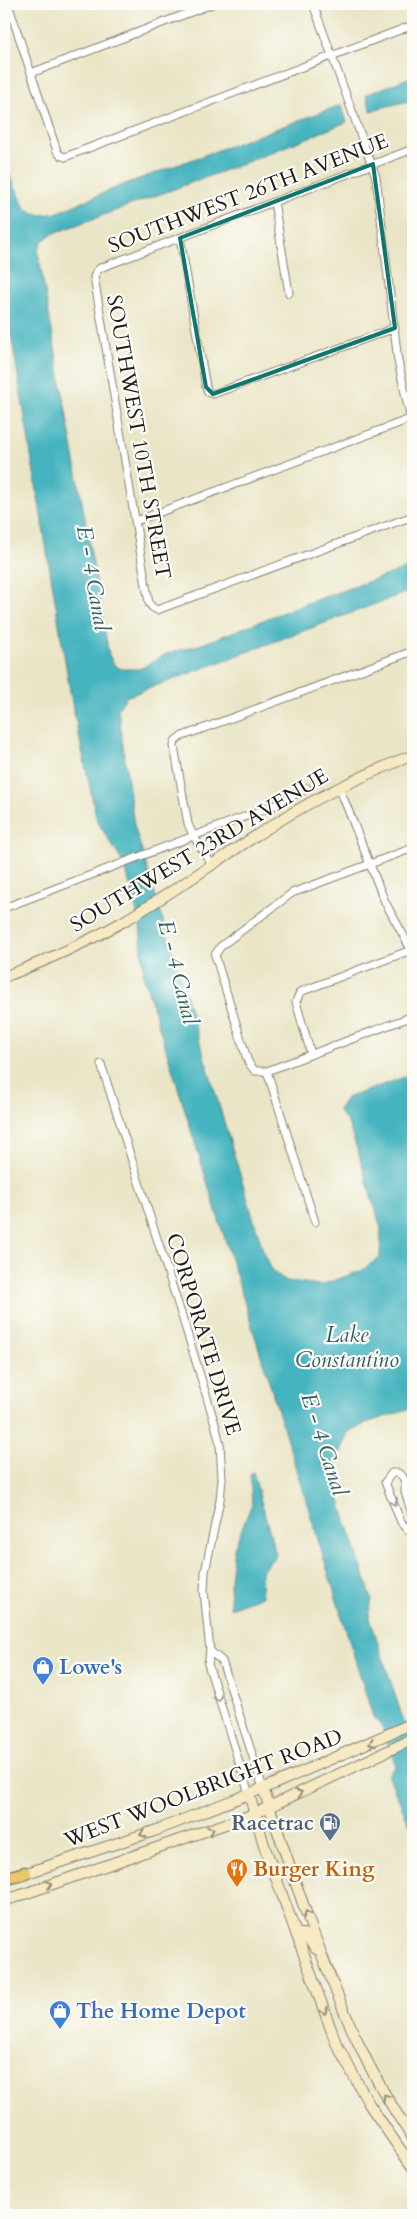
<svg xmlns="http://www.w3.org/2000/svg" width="417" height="2219" font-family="Cardo,serif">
<rect width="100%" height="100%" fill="#fdfcf7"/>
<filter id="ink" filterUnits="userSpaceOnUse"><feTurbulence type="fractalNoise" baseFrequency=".02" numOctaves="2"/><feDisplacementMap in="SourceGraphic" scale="10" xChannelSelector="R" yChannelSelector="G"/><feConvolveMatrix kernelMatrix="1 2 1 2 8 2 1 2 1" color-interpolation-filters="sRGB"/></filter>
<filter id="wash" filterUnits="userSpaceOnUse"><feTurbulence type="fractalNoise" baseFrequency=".0096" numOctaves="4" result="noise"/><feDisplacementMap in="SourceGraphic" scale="20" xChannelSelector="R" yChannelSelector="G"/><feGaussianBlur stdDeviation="1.12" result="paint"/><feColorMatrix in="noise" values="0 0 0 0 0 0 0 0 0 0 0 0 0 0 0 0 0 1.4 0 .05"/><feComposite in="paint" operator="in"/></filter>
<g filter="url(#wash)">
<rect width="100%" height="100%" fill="#eae5c6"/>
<g fill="#45b4bf" stroke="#30686e">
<path d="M413,76V99C399,105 385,105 371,111L366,95Z"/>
<path d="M341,105L347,122L242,164L52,234L42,241L38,252L109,655L115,666L122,669H140L166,654L202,644L304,604L413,566V590L126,697L118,709L134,825L263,1250L273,1272L287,1281L321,1285L361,1271L380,1257L381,1229L359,1155L348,1123L338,1110L346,1098L413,1074V1408L369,1422L348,1432L333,1469L342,1508L372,1599L369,1615L413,1750V1832L388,1775L396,1766L382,1727L373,1717L144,978L140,925L125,866L97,821L72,703L4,291V163L25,208C34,217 44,215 56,213L120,186Z"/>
<path d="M253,1472L276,1555L261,1572L262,1596L230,1608V1580L234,1548L252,1504L250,1474Z"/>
</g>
</g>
<g filter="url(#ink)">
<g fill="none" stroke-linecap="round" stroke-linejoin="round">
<g stroke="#838071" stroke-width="9">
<g id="street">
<path d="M8,4L57,151L60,155L65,157L413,25"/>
<path d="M313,4L376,177L398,361L413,429"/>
<path d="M413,4V5"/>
<path d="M31,73L212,4"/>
<path d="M413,149L100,268L96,272L94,277L149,603L152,607L157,610L413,516"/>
<path d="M274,202L289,293"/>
<path d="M180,238L206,387L208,392L213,394L395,328"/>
<path d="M136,521L410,419"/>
<path d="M339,787L385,902L413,953"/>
<path d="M413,848L292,893L221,946L215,955L248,1062L255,1071H267L413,1016"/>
<path d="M212,865L193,835L188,824L174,746L175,741L180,737L413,651"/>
<path d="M4,908L278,804L307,788"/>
<path d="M311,1054L296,1002L300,992L411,950"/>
<path d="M101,1064L186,1329L215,1424L220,1444L222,1479L220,1500L205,1572L204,1591L210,1651L208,1664L249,1794"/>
<path d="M267,1071L315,1222"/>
<path d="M409,1530L413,1517L405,1492V1482L403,1477L398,1473H392L385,1482L401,1522L413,1535"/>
<path d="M210,1651L222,1661L263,1788"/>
</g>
</g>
<g stroke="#838071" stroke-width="12">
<g id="secondary">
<path d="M4,977C45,961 86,943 124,921C179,889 230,851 284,818C325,793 368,773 413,755"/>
<path d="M263,1788C279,1835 295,1882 312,1929C340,2004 366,2072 413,2138"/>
<path d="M249,1794L264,1845L336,2043L369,2104L413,2168"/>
<path d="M18,1876L157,1830L274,1784L413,1723"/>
<path d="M4,1901L254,1814L413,1739"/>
<path d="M296,1934H304L316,1949"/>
</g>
</g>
<g stroke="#838071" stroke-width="15">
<path id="highway" d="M4,1879L25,1873"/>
</g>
<use href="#street" stroke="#fff" stroke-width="7"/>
<use href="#secondary" stroke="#f7e9c3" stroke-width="10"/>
<use href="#highway" stroke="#eac769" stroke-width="12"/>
</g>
<defs><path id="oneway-chevron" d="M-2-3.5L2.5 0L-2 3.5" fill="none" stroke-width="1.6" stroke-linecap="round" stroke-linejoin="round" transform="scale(1.25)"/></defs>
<g stroke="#999">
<use href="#oneway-chevron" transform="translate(394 1502) rotate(68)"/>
<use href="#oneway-chevron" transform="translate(218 1698) rotate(72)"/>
</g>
<g stroke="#948d78">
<use href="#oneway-chevron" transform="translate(372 1743) rotate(157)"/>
<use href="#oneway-chevron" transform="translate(299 1793) rotate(-25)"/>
<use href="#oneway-chevron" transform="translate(211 1830) rotate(-20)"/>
<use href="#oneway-chevron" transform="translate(143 1834) rotate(161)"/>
<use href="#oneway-chevron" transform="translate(49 1884) rotate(-19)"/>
<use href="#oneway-chevron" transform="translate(307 1914) rotate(-111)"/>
<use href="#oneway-chevron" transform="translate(324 2011) rotate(69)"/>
<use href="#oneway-chevron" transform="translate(386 2097) rotate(-121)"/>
</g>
</g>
<path fill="none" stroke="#0f766e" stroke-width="4" stroke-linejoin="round" d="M373,164L395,328L213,394L206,387L180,238Z"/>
<defs>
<g id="shop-pin" transform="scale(1.125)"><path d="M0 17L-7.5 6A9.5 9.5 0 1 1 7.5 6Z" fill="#3f7fe0" stroke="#fdfcf7"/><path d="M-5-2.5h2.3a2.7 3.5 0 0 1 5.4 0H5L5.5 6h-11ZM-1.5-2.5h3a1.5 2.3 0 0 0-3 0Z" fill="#fff"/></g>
<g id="fuel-pin" transform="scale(1.125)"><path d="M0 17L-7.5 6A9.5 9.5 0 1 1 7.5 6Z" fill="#5c6f8a" stroke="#fdfcf7"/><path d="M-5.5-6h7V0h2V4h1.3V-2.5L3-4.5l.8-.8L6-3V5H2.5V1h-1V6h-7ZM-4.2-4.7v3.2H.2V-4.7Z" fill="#fff"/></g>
<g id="restaurant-pin" transform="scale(1.125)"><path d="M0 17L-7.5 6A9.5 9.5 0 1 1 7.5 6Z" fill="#e8710a" stroke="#fdfcf7"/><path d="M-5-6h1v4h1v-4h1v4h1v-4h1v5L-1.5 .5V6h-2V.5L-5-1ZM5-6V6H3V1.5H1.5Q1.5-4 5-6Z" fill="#fff"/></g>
</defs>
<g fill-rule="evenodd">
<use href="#shop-pin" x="43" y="1667"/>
<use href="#fuel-pin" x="330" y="1823"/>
<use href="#restaurant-pin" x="237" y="1869"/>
<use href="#shop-pin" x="60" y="2011"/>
</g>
<g text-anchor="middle" stroke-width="4.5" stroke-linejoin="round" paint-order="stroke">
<g font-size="21" fill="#1c1c1c" stroke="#fdfcf7">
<text transform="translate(248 193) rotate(-21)" y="7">SOUTHWEST 26TH AVENUE</text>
<text transform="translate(139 437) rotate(80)" y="7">SOUTHWEST 10TH STREET</text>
<text transform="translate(199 850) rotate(-31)" y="7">SOUTHWEST 23RD AVENUE</text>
<text transform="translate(204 1334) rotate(73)" y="7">CORPORATE DRIVE</text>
<text transform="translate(203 1788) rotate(-21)" y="7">WEST WOOLBRIGHT ROAD</text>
</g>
<g font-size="21" font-weight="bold" fill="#366cbe" stroke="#fdfcf7" text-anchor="start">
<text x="59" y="1674">Lowe's</text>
<text x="76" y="2018">The Home Depot</text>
</g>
<g font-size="21" font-weight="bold" fill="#4e5e75" stroke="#fdfcf7" text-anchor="end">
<text x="314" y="1830">Racetrac</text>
</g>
<g font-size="21" font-weight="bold" fill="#c56008" stroke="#fdfcf7" text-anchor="start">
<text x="253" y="1876">Burger King</text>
</g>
<g font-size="22" font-style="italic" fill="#2e6065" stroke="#fdfcf7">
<text transform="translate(94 578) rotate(80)" y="8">E - 4 Canal</text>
<text transform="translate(179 972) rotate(76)" y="8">E - 4 Canal</text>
<text x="347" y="1342">Lake<tspan x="347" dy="25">Constantino</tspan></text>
<text transform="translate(325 1444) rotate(72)" y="8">E - 4 Canal</text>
</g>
</g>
<rect width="417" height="2219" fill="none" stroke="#fdfcf7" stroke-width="20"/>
</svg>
